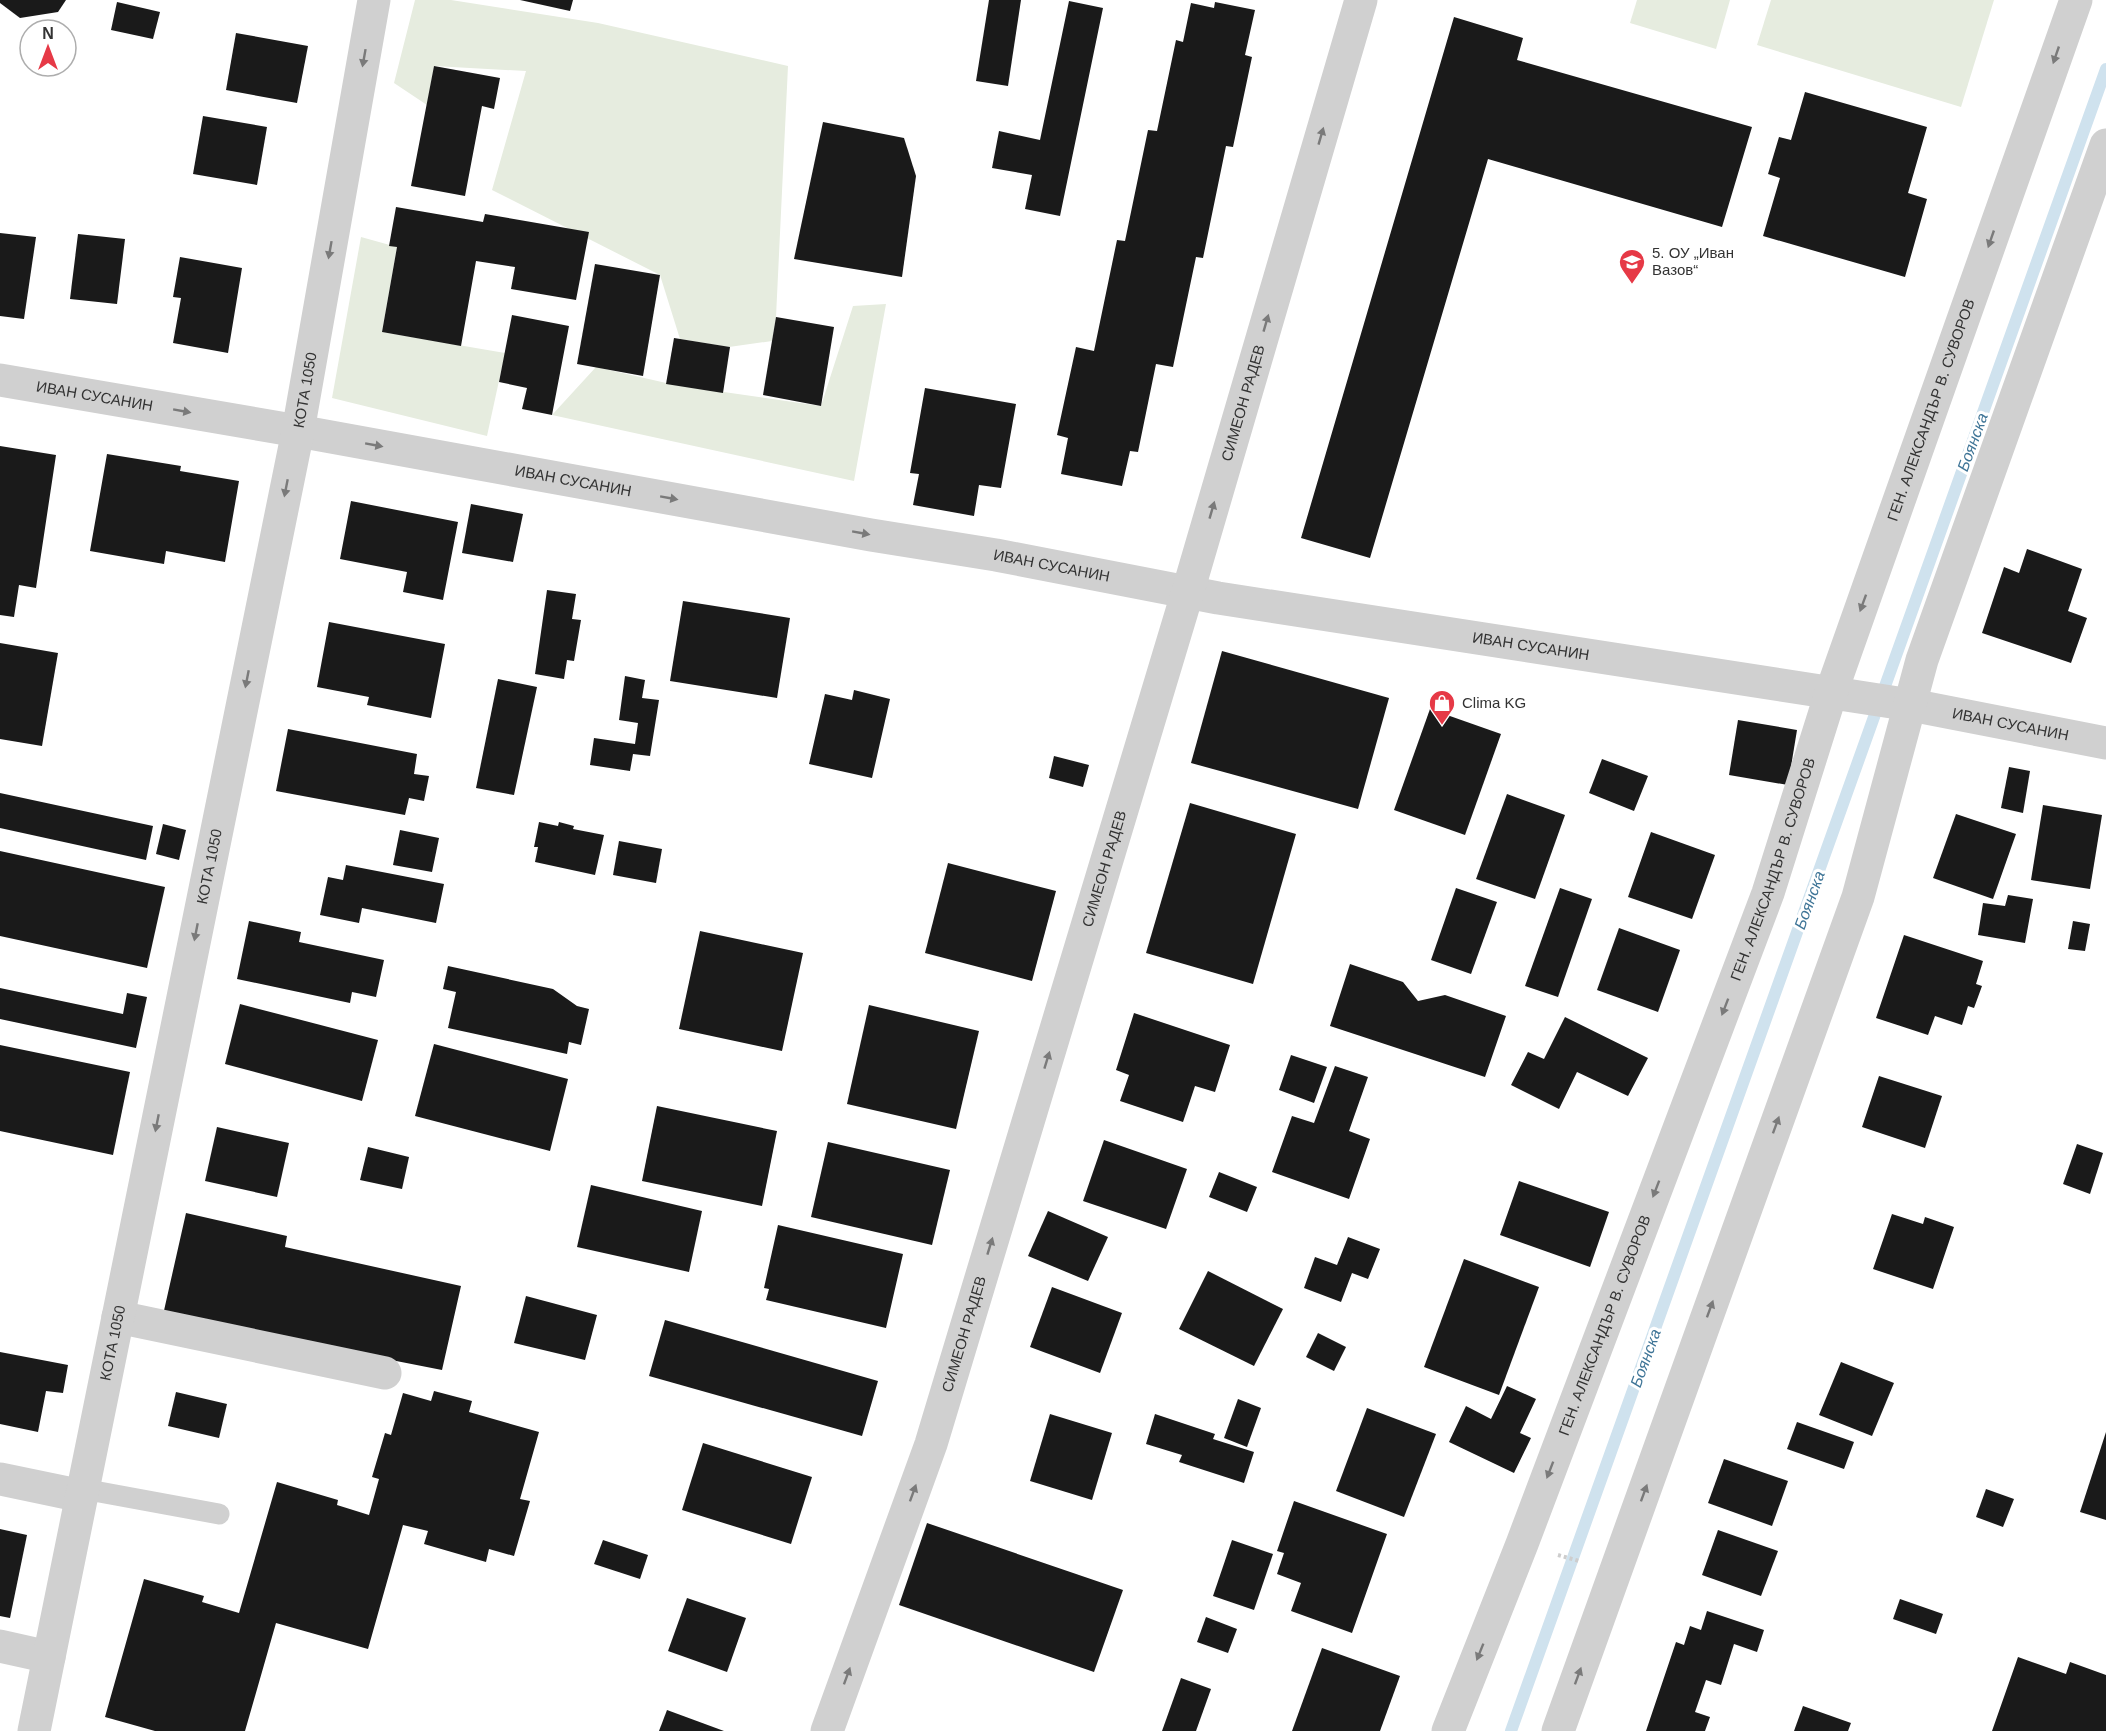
<svg xmlns="http://www.w3.org/2000/svg" width="2106" height="1731" font-family="Helvetica,sans-serif">
<rect width="100%" height="100%" fill="#fff"/>
<g fill="#e6ecdf">
<path d="M415,0H451L598,23L788,66L776,317L772,341L729,347L680,339L660,275L492,190L526,71L434,66L427,105L394,83Z"/>
<path d="M1637,0H1730L1716,49L1630,23Z"/>
<path d="M1771,0H1994L1961,107L1757,45Z"/>
<path d="M361,237L397,247L382,332L505,353L487,436L332,398Z"/>
<path d="M886,304L854,481L552,415L596,367L675,385L821,406L853,306Z"/>
</g>
<g fill="none" stroke-linecap="round" stroke-linejoin="round">
<path stroke="#cfe2ee" stroke-width="12" d="M1511,1731L2106,69"/>
</g>
<g fill="#1a1a1a">
<path d="M0,0H66L58,12L20,18L0,3Z"/>
<path d="M520,0H573L570,11Z"/>
<path d="M989,0H1021L1008,86L976,81Z"/>
<path d="M1069,1L1103,8L1060,216L1025,209L1032,175L992,168L999,131L1040,140Z"/>
<path d="M117,2L160,12L153,39L111,30Z"/>
<path d="M1215,2L1255,10L1245,55L1252,57L1233,147L1226,146L1203,258L1196,257L1173,367L1156,364L1138,452L1130,451L1122,486L1061,474L1068,438L1057,435L1076,347L1094,351L1117,240L1125,241L1148,130L1157,131L1176,40L1183,42L1191,3L1214,8Z"/>
<path d="M1454,17L1523,38L1517,60L1752,127L1722,227L1488,159L1370,558L1301,538Z"/>
<path d="M236,33L308,46L297,103L226,90Z"/>
<path d="M434,66L500,78L494,109L482,106L465,196L411,186Z"/>
<path d="M1805,92L1927,127L1908,193L1927,199L1905,277L1763,236L1780,178L1768,174L1779,137L1791,140Z"/>
<path d="M203,116L267,127L257,185L193,174Z"/>
<path d="M823,122L904,138L916,176L902,277L794,259Z"/>
<path d="M396,207L483,222L485,214L589,232L576,300L511,289L515,267L476,261L461,346L382,332L397,247L389,246Z"/>
<path d="M0,233L36,237L24,319L0,316Z"/>
<path d="M78,234L125,239L117,304L70,299Z"/>
<path d="M180,257L242,268L228,353L173,343L181,298L173,297Z"/>
<path d="M595,264L660,275L643,376L577,364Z"/>
<path d="M512,315L569,326L552,415L522,409L527,388L499,382Z"/>
<path d="M776,317L834,327L821,406L763,395Z"/>
<path d="M674,338L730,347L723,393L666,384Z"/>
<path d="M925,388L1016,404L1001,488L979,485L974,516L913,505L919,474L910,473Z"/>
<path d="M0,446L56,455L36,588L19,585L14,617L0,615Z"/>
<path d="M107,454L181,466L180,471L239,481L225,562L166,551L164,564L90,551Z"/>
<path d="M351,501L458,522L443,600L403,592L407,572L340,559Z"/>
<path d="M471,504L523,514L513,562L462,553Z"/>
<path d="M2027,549L2082,569L2068,611L2087,618L2071,663L1982,633L2004,567L2019,573Z"/>
<path d="M547,590L576,594L572,619L581,620L574,661L567,660L564,679L535,674Z"/>
<path d="M683,601L790,618L777,698L670,681Z"/>
<path d="M329,622L445,644L431,718L367,705L369,697L317,687Z"/>
<path d="M0,643L58,653L42,746L0,739Z"/>
<path d="M1222,651L1389,698L1358,809L1191,763Z"/>
<path d="M625,676L645,680L642,698L659,700L650,756L633,754L630,771L590,765L594,738L635,744L638,723L619,720Z"/>
<path d="M498,679L537,687L514,795L476,788Z"/>
<path d="M854,690L890,699L872,778L809,764L825,694L852,700Z"/>
<path d="M1430,709L1501,734L1465,835L1394,810Z"/>
<path d="M1738,720L1797,730L1788,785L1729,775Z"/>
<path d="M288,729L417,754L414,774L429,776L424,801L409,798L405,815L276,791Z"/>
<path d="M1054,756L1089,765L1083,787L1049,778Z"/>
<path d="M1602,759L1648,776L1634,811L1589,793Z"/>
<path d="M2009,767L2030,771L2023,813L2001,808Z"/>
<path d="M0,793L153,826L146,860L0,828Z"/>
<path d="M1507,794L1565,815L1535,899L1476,879Z"/>
<path d="M1190,803L1296,834L1253,984L1146,953Z"/>
<path d="M2043,805L2102,815L2090,889L2031,880Z"/>
<path d="M1956,814L2016,834L1993,899L1933,878Z"/>
<path d="M539,822L558,826L559,822L574,826L573,829L604,835L595,875L535,862L538,847H534Z"/>
<path d="M163,824L186,830L179,860L156,854Z"/>
<path d="M400,830L439,838L432,872L393,865Z"/>
<path d="M1651,832L1715,855L1692,919L1628,897Z"/>
<path d="M619,841L662,849L656,883L613,875Z"/>
<path d="M0,851L165,887L147,968L0,936Z"/>
<path d="M948,863L1056,891L1032,981L925,953Z"/>
<path d="M346,865L444,884L436,923L362,908L359,923L320,915L328,877L343,880Z"/>
<path d="M1456,888L1497,902L1471,974L1431,960Z"/>
<path d="M1560,888L1592,899L1558,997L1525,986Z"/>
<path d="M2008,895L2033,899L2025,943L1978,935L1983,903L2005,906Z"/>
<path d="M249,921L301,932L299,942L384,960L376,997L352,992L350,1003L237,979Z"/>
<path d="M2073,921L2090,924L2085,951L2068,949Z"/>
<path d="M1619,928L1680,950L1658,1012L1597,990Z"/>
<path d="M700,931L803,953L782,1051L679,1029Z"/>
<path d="M1904,935L1983,961L1976,984L1982,986L1974,1008L1968,1006L1962,1025L1935,1016L1928,1035L1876,1018Z"/>
<path d="M1350,964L1403,982L1418,1001L1445,995L1506,1016L1485,1077L1330,1026Z"/>
<path d="M448,966L553,989L577,1006L589,1009L581,1045L569,1042L567,1054L448,1028L456,992L443,989Z"/>
<path d="M0,988L123,1014L127,993L147,997L136,1048L0,1019Z"/>
<path d="M240,1004L378,1040L362,1101L225,1064Z"/>
<path d="M869,1005L979,1031L956,1129L847,1104Z"/>
<path d="M1134,1013L1230,1045L1215,1092L1195,1086L1183,1122L1120,1101L1129,1075L1116,1070Z"/>
<path d="M1565,1017L1648,1058L1628,1096L1577,1072L1559,1109L1511,1085L1528,1052L1544,1059Z"/>
<path d="M434,1044L568,1079L550,1151L415,1116Z"/>
<path d="M0,1045L130,1072L113,1155L0,1131Z"/>
<path d="M1291,1055L1327,1067L1314,1103L1279,1090Z"/>
<path d="M1335,1066L1368,1077L1349,1131L1370,1139L1349,1199L1272,1172L1292,1116L1314,1123Z"/>
<path d="M1879,1076L1942,1096L1925,1148L1862,1127Z"/>
<path d="M657,1106L777,1131L762,1206L642,1181Z"/>
<path d="M217,1127L289,1143L277,1197L205,1181Z"/>
<path d="M1104,1140L1187,1169L1166,1229L1083,1201Z"/>
<path d="M828,1142L950,1170L932,1245L811,1217Z"/>
<path d="M2077,1144L2103,1153L2090,1194L2063,1184Z"/>
<path d="M368,1147L409,1157L402,1189L360,1180Z"/>
<path d="M1219,1172L1257,1187L1247,1212L1209,1197Z"/>
<path d="M1519,1181L1609,1212L1590,1267L1500,1235Z"/>
<path d="M591,1185L702,1211L689,1272L577,1247Z"/>
<path d="M1048,1211L1108,1237L1088,1281L1028,1256Z"/>
<path d="M186,1213L287,1236L285,1247L461,1286L442,1370L163,1315Z"/>
<path d="M1892,1214L1923,1224L1925,1217L1954,1227L1933,1289L1873,1269Z"/>
<path d="M778,1225L903,1254L886,1328L766,1300L769,1289L764,1288Z"/>
<path d="M1348,1237L1380,1249L1368,1279L1352,1273L1341,1302L1304,1288L1315,1257L1337,1265Z"/>
<path d="M1464,1259L1539,1287L1499,1395L1424,1367Z"/>
<path d="M1208,1271L1283,1309L1254,1366L1179,1329Z"/>
<path d="M1052,1287L1122,1313L1100,1373L1030,1347Z"/>
<path d="M526,1296L597,1315L585,1360L514,1343Z"/>
<path d="M665,1320L878,1381L862,1436L649,1376Z"/>
<path d="M1318,1333L1346,1347L1334,1371L1306,1357Z"/>
<path d="M0,1352L68,1365L63,1393L46,1391L38,1432L0,1424Z"/>
<path d="M1841,1362L1894,1383L1872,1436L1819,1415Z"/>
<path d="M1507,1386L1536,1399L1520,1433L1531,1438L1514,1473L1449,1442L1466,1406L1491,1419Z"/>
<path d="M434,1391L472,1401L469,1412L539,1432L520,1499L530,1501L514,1556L489,1549L486,1562L424,1544L428,1531L403,1525L368,1649L276,1623L245,1731H155L105,1717L144,1579L204,1596L202,1602L239,1613L277,1482L338,1500L337,1505L369,1515L379,1479L372,1477L385,1433L391,1435L403,1393L431,1401Z"/>
<path d="M176,1392L227,1404L219,1438L168,1426Z"/>
<path d="M1238,1399L1261,1408L1247,1447L1224,1438Z"/>
<path d="M1367,1408L1436,1434L1404,1517L1336,1491Z"/>
<path d="M1050,1414L1112,1433L1092,1500L1030,1481Z"/>
<path d="M1155,1414L1215,1434L1213,1439L1254,1452L1244,1483L1179,1462L1182,1455L1146,1444Z"/>
<path d="M1797,1422L1854,1442L1844,1469L1787,1449Z"/>
<path d="M2106,1432V1520L2080,1512Z"/>
<path d="M703,1443L812,1477L791,1544L682,1510Z"/>
<path d="M1724,1459L1788,1481L1772,1526L1708,1503Z"/>
<path d="M1986,1489L2014,1499L2003,1527L1976,1517Z"/>
<path d="M1294,1501L1387,1534L1352,1633L1291,1611L1301,1583L1277,1574L1284,1553L1277,1551Z"/>
<path d="M927,1523L1123,1590L1094,1672L899,1605Z"/>
<path d="M0,1529L27,1535L10,1618L0,1616Z"/>
<path d="M1718,1530L1778,1551L1761,1596L1702,1575Z"/>
<path d="M603,1540L648,1555L640,1579L594,1564Z"/>
<path d="M1232,1540L1273,1554L1254,1610L1213,1596Z"/>
<path d="M687,1598L746,1618L727,1672L668,1651Z"/>
<path d="M1900,1599L1943,1614L1936,1634L1893,1619Z"/>
<path d="M1707,1611L1764,1630L1757,1652L1734,1644L1721,1685L1706,1680L1695,1712L1710,1717L1705,1731H1646L1676,1642L1684,1645L1690,1626L1701,1630Z"/>
<path d="M1206,1617L1237,1629L1228,1653L1197,1642Z"/>
<path d="M1322,1648L1400,1676L1380,1731H1292Z"/>
<path d="M2018,1657L2066,1674L2070,1662L2106,1675V1731H1992Z"/>
<path d="M1181,1678L1211,1689L1196,1731H1162Z"/>
<path d="M1803,1706L1851,1723L1848,1731H1794Z"/>
<path d="M667,1710L724,1731H659Z"/>
</g>
<g fill="none" stroke-linecap="round" stroke-linejoin="round">
<path stroke="#cdcdcd" stroke-width="4" stroke-dasharray="3 3" stroke-linecap="butt" d="M1558,1555L1579,1561"/>
<path stroke="#d0d0d0" stroke-width="21" d="M83,1489L219,1514"/>
<g stroke="#d0d0d0" stroke-width="33">
<path id="s1" d="M0,380L298,431L871,535L996,555L1218,598L1911,705L2106,743"/>
<path d="M118,1317L385,1373"/>
<path d="M0,1479L82,1496"/>
<path d="M0,1646L49,1657"/>
<path id="s2" d="M34,1731L298,431L374,0"/>
<path id="s3" d="M827,1731L931,1444L1191,581L1361,0"/>
<path id="s4" d="M1448,1731L1522,1544L1768,893L1831,693L2076,0"/>
<path d="M1558,1731L1858,897L1922,660L2106,145"/>
</g>
</g>
<defs><path id="oneway-solid" d="M-6-.8H1V-3.2L6.5 0L1 3.2V.8H-6Z" transform="scale(1.5)"/></defs>
<g fill="#7a7a7a">
<use href="#oneway-solid" transform="translate(2056 55) rotate(109)"/>
<use href="#oneway-solid" transform="translate(364 58) rotate(100)"/>
<use href="#oneway-solid" transform="translate(1321 136) rotate(-74)"/>
<use href="#oneway-solid" transform="translate(1991 239) rotate(109)"/>
<use href="#oneway-solid" transform="translate(330 250) rotate(100)"/>
<use href="#oneway-solid" transform="translate(1266 323) rotate(-74)"/>
<use href="#oneway-solid" transform="translate(182 411) rotate(10)"/>
<use href="#oneway-solid" transform="translate(374 445) rotate(10)"/>
<use href="#oneway-solid" transform="translate(286 488) rotate(101)"/>
<use href="#oneway-solid" transform="translate(669 498) rotate(10)"/>
<use href="#oneway-solid" transform="translate(1212 510) rotate(-74)"/>
<use href="#oneway-solid" transform="translate(861 533) rotate(10)"/>
<use href="#oneway-solid" transform="translate(1863 603) rotate(110)"/>
<use href="#oneway-solid" transform="translate(247 679) rotate(101)"/>
<use href="#oneway-solid" transform="translate(196 932) rotate(101)"/>
<use href="#oneway-solid" transform="translate(1725 1007) rotate(111)"/>
<use href="#oneway-solid" transform="translate(1047 1060) rotate(-73)"/>
<use href="#oneway-solid" transform="translate(157 1123) rotate(101)"/>
<use href="#oneway-solid" transform="translate(1776 1125) rotate(-70)"/>
<use href="#oneway-solid" transform="translate(1656 1189) rotate(111)"/>
<use href="#oneway-solid" transform="translate(990 1246) rotate(-73)"/>
<use href="#oneway-solid" transform="translate(1710 1309) rotate(-70)"/>
<use href="#oneway-solid" transform="translate(1550 1470) rotate(111)"/>
<use href="#oneway-solid" transform="translate(913 1493) rotate(-70)"/>
<use href="#oneway-solid" transform="translate(1644 1493) rotate(-70)"/>
<use href="#oneway-solid" transform="translate(1480 1652) rotate(112)"/>
<use href="#oneway-solid" transform="translate(847 1676) rotate(-70)"/>
<use href="#oneway-solid" transform="translate(1578 1676) rotate(-70)"/>
</g>
<defs>
<g id="school-pin" transform="scale(1.35)"><path d="M0 17L-7.5 6A9.5 9.5 0 1 1 7.5 6Z" fill="#e63946" stroke="#fff"/><path d="M0-5L7-2L0 1L-7-2ZM-4 1L0 2.5L4 1V4Q0 6-4 4Z" fill="#fff"/></g>
<g id="shop-pin" transform="scale(1.35)"><path d="M0 17L-7.5 6A9.5 9.5 0 1 1 7.5 6Z" fill="#e63946" stroke="#fff"/><path d="M-5-2.5h2.3a2.7 3.5 0 0 1 5.4 0H5L5.5 6h-11ZM-1.5-2.5h3a1.5 2.3 0 0 0-3 0Z" fill="#fff"/></g>
</defs>
<g fill-rule="evenodd">
<use href="#school-pin" x="1632" y="262"/>
<use href="#shop-pin" x="1442" y="703"/>
</g>
<g text-anchor="middle" stroke-width="6" stroke-linejoin="round" paint-order="stroke">
<g font-size="15" fill="#333" stroke="#fff" text-anchor="start">
<text x="1652" y="258">5. ОУ „Иван<tspan x="1652" dy="17">Вазов“</tspan></text>
<text x="1462" y="708">Clima KG</text>
</g>
<g font-size="15" fill="#333" stroke="#fff">
<text dy="5" stroke="none"><textPath href="#s2" startOffset="1368">КОТА 1050</textPath></text>
<text dy="5" stroke="none"><textPath href="#s1" startOffset="96">ИВАН СУСАНИН</textPath></text>
<text dy="5" stroke="none"><textPath href="#s3" startOffset="1392">СИМЕОН РАДЕВ</textPath></text>
<text dy="5" stroke="none"><textPath href="#s4" startOffset="1407">ГЕН. АЛЕКСАНДЪР В. СУВОРОВ</textPath></text>
<text dy="5" stroke="none"><textPath href="#s1" startOffset="582">ИВАН СУСАНИН</textPath></text>
<text dy="5" stroke="none"><textPath href="#s1" startOffset="1068">ИВАН СУСАНИН</textPath></text>
<text dy="5" stroke="none"><textPath href="#s1" startOffset="1554">ИВАН СУСАНИН</textPath></text>
<text dy="5" stroke="none"><textPath href="#s1" startOffset="2040">ИВАН СУСАНИН</textPath></text>
<text dy="5" stroke="none"><textPath href="#s2" startOffset="882">КОТА 1050</textPath></text>
<text dy="5" stroke="none"><textPath href="#s3" startOffset="906">СИМЕОН РАДЕВ</textPath></text>
<text dy="5" stroke="none"><textPath href="#s4" startOffset="921">ГЕН. АЛЕКСАНДЪР В. СУВОРОВ</textPath></text>
<text dy="5" stroke="none"><textPath href="#s4" startOffset="435">ГЕН. АЛЕКСАНДЪР В. СУВОРОВ</textPath></text>
<text dy="5" stroke="none"><textPath href="#s3" startOffset="420">СИМЕОН РАДЕВ</textPath></text>
<text dy="5" stroke="none"><textPath href="#s2" startOffset="396">КОТА 1050</textPath></text>
</g>
<g font-size="16" font-style="italic" fill="#3f7597" stroke="#fff">
<text transform="translate(1972 442) rotate(-70)" y="6">Боянска</text>
<text transform="translate(1809 900) rotate(-70)" y="6">Боянска</text>
<text transform="translate(1645 1358) rotate(-70)" y="6">Боянска</text>
</g>
</g>
<g transform="translate(48 48)"><circle r="28" fill="#ffffff" stroke="#adadad" stroke-width="1.5"/>
<path d="M0-4.5L10 22L0 15L-10 22Z" fill="#e63946"/>
<text y="-9" font-size="16" font-weight="bold" text-anchor="middle" fill="#333333">N</text>
</g>
</svg>
